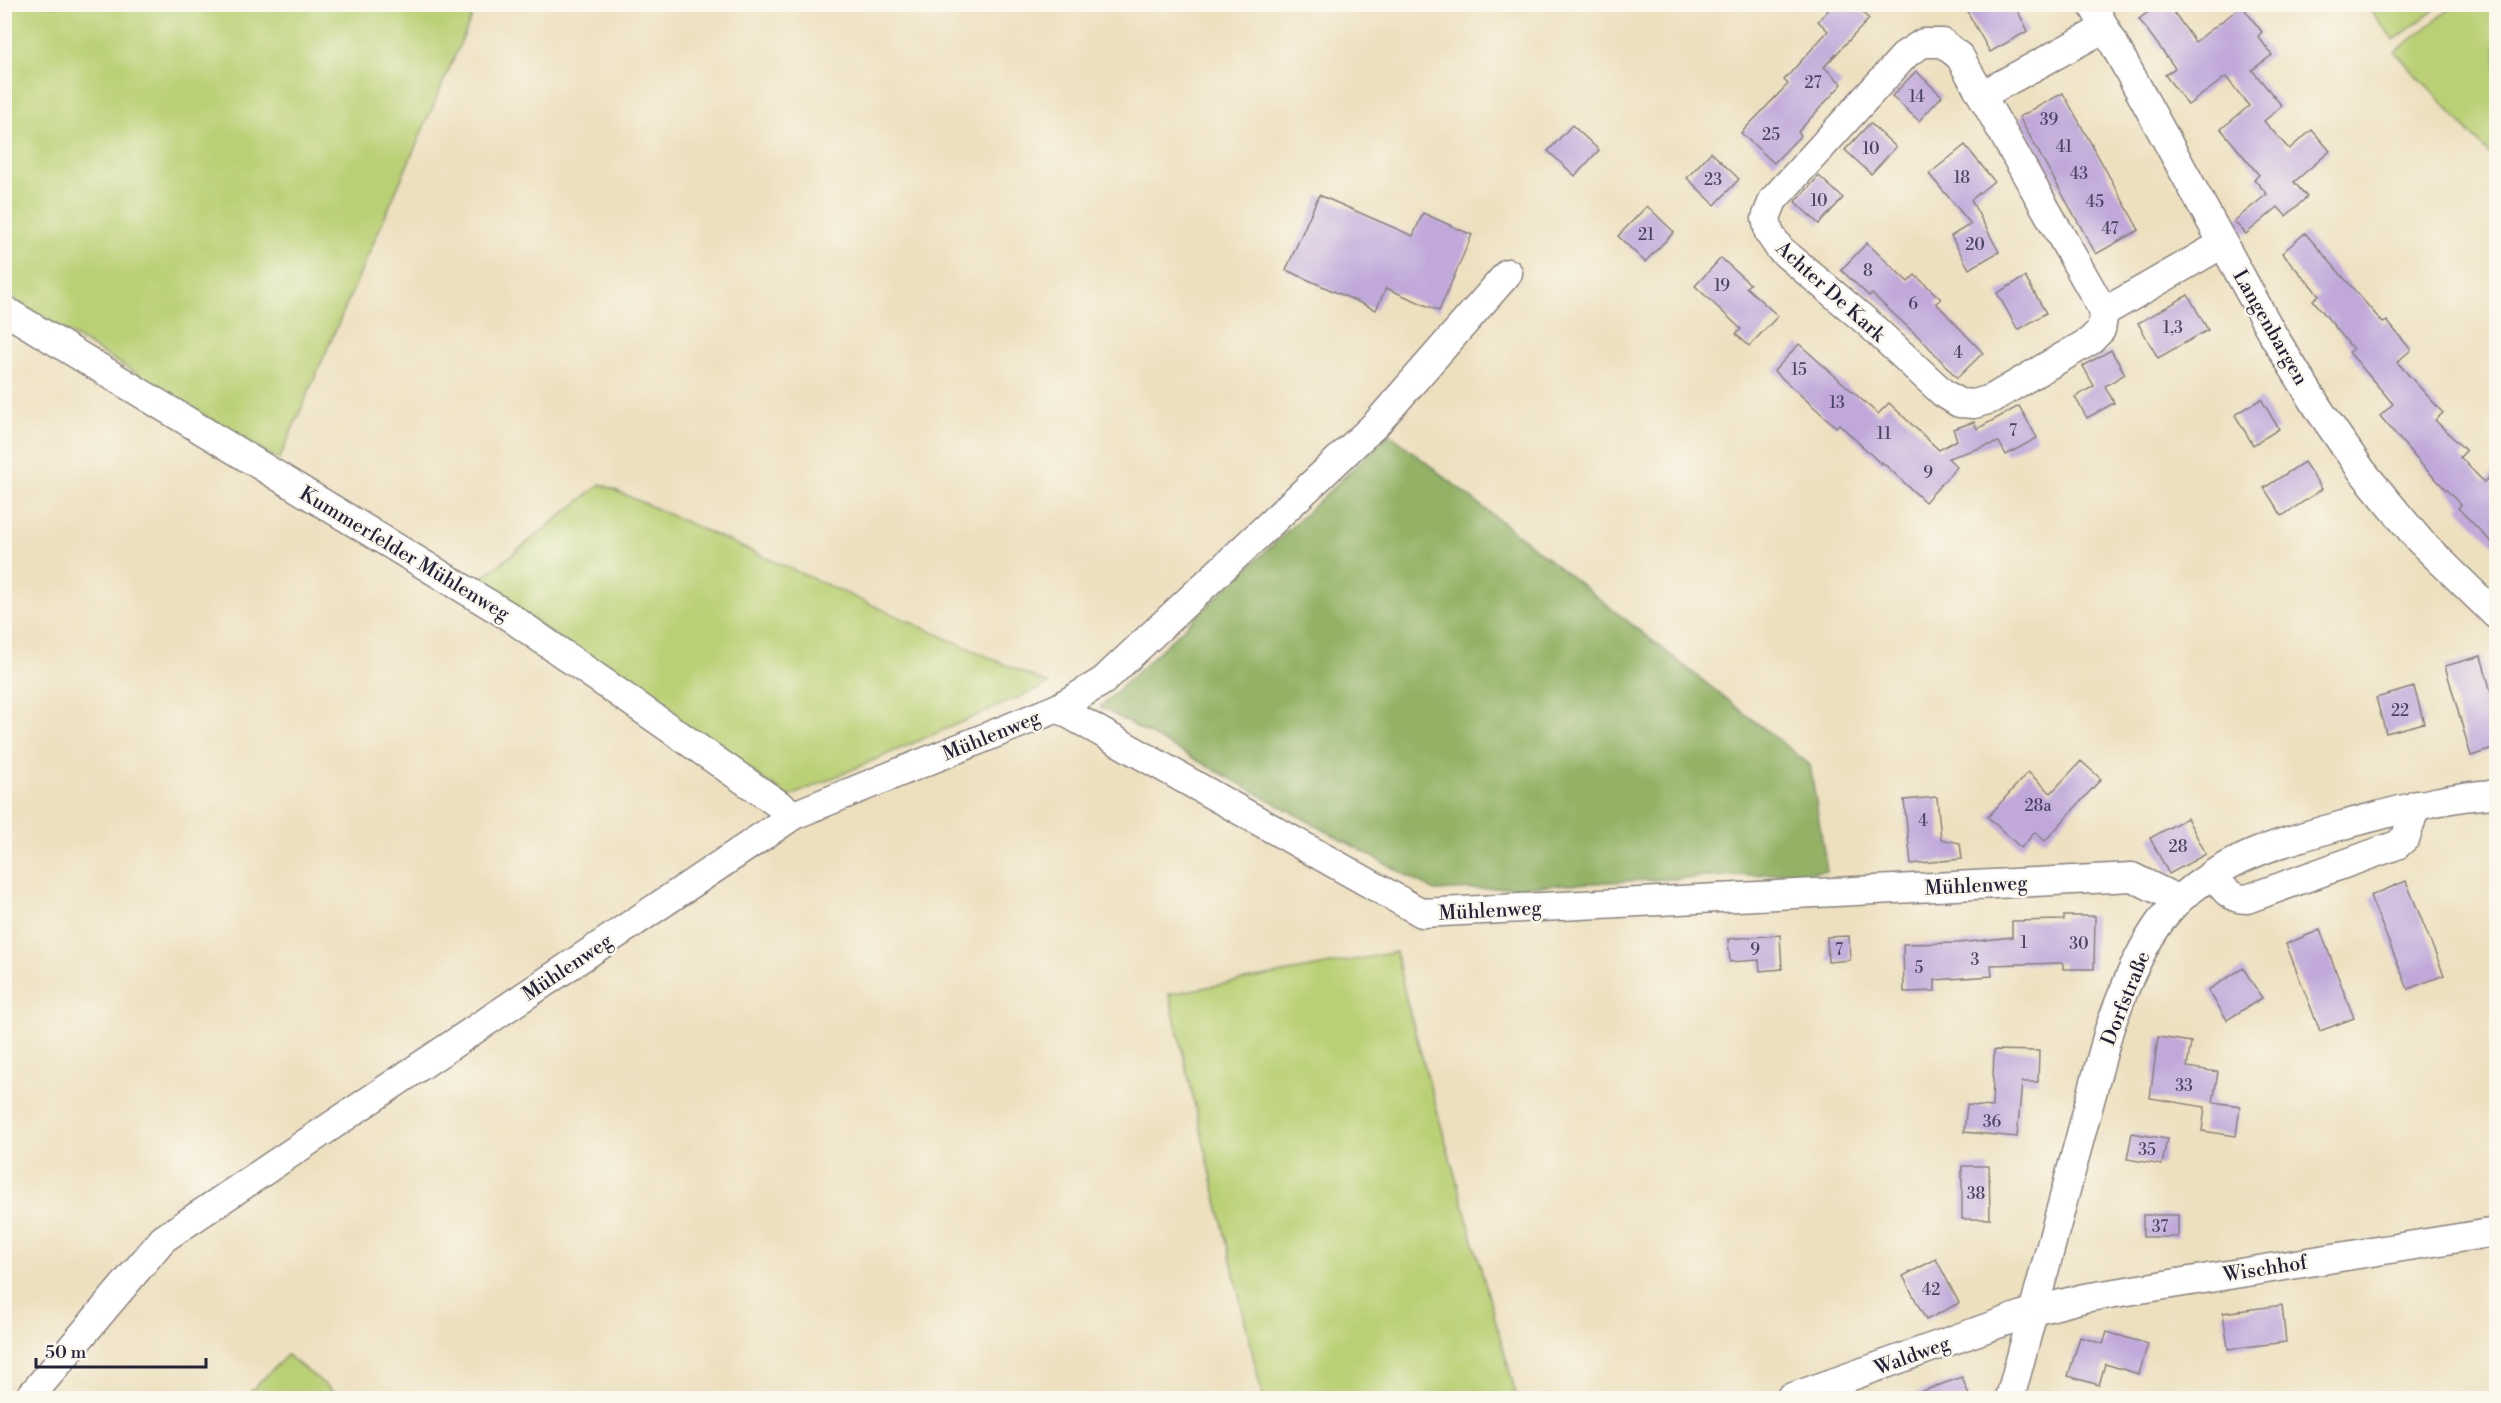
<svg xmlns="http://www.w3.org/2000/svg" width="2501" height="1403" font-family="'Libre Bodoni',serif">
<rect width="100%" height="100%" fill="#fbf7ec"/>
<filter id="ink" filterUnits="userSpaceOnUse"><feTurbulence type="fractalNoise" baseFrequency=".0167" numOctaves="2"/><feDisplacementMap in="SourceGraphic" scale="12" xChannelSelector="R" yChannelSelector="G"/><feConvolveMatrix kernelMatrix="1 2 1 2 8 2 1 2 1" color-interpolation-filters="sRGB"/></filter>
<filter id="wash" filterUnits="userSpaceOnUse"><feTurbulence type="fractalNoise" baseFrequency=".008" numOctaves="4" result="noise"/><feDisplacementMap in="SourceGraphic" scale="24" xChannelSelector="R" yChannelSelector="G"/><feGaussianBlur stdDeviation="1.35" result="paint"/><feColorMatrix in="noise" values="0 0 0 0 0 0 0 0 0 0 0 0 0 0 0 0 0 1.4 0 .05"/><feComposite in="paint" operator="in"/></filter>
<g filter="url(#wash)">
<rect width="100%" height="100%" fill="#ede0bf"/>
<g fill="#bad075" stroke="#6e7958" stroke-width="1.5">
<path d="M4,5H477L279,460L5,294Z"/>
<path d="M2366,5H2441L2394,40Z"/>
<path d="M2455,5H2496V161L2395,52Z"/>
<path d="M601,484L1049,684L789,797L477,582Z"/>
<path d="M1396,952L1407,1003L1517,1398H1263L1169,994Z"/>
<path d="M287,1355L342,1398H244Z"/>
</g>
<path fill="#93b266" stroke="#5a6a50" stroke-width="1.5" d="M1390,434L1810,765L1827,871L1435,891L1100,707Z"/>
<g id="blocks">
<g fill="#c0a8da">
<path d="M1834,4H1854L1869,19L1824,67L1842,84L1798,132L1801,135L1774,163L1741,133L1788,84L1784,80L1828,31L1818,21Z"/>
<path d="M1963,4H2014L2028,31L1990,52Z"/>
<path d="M2159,4H2168L2195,42L2242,6L2262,32L2258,36L2272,55L2252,70L2282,106L2264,121L2289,149L2312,130L2330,151L2294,182L2307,197L2286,216L2278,207L2246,234L2234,221L2267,194L2254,179L2259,175L2221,129L2249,106L2226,77L2188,105L2165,75L2175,68L2139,19Z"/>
<path d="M1916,71L1942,96L1919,121L1892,96Z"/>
<path d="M2063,93L2139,230L2096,254L2019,117Z"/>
<path d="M1870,123L1896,147L1871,174L1845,150Z"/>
<path d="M1572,125L1599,150L1575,176L1548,151Z"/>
<path d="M1965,145L1994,181L1971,200L1999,252L1969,269L1951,236L1971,224L1929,174Z"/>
<path d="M1711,152L1739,179L1715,205L1687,178Z"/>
<path d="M1819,176L1843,198L1819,224L1795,202Z"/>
<path d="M1319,195L1413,236L1423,213L1472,235L1439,311L1386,288L1376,310L1286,270Z"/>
<path d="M1647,206L1674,232L1645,262L1618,236Z"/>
<path d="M2305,233L2383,323L2387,321L2411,350L2397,362L2443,413L2435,420L2466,451L2460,457L2484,482L2496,471V547L2458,508L2461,505L2421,464L2380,416L2393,404L2349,352L2353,349L2313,300L2319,295L2282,253Z"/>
<path d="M1867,243L1908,282L1915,275L1941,299L1936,303L1983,353L1957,378L1924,342L1872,294L1869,296L1841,270Z"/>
<path d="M1721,258L1750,284L1746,287L1778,316L1749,346L1736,334L1741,329L1695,286Z"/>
<path d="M2025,277L2046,313L2018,330L1997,293Z"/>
<path d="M2188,295L2208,330L2158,358L2138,323Z"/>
<path d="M1799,344L1878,414L1889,403L1939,450L1957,440L1953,429L1974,422L1977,429L2019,406L2037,438L2006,455L1999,442L1948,458L1957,467L1925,502L1882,462L1881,464L1839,424L1836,427L1774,371Z"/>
<path d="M2111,350L2125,374L2105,386L2114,403L2087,418L2075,397L2094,386L2083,366Z"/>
<path d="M2261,399L2279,429L2253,445L2235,415Z"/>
<path d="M2304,462L2322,489L2282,516L2264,488Z"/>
<path d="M2481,656L2496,710V748L2471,756L2445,666Z"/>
<path d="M2414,687L2424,723L2386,733L2376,698Z"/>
<path d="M2081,761L2101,779L2045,841L2035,832L2021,848L1988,817L2028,772L2051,793Z"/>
<path d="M1937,797L1941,839L1960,843L1962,859L1911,864L1904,800Z"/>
<path d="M2187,818L2206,854L2169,874L2150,838Z"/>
<path d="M2406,881L2444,975L2408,989L2370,896Z"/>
<path d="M2064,916H2095L2094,969H2063V963L1991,965L1992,976L1935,980V991L1904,992L1903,944L1959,943L2012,937V921L2064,920Z"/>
<path d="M2320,930L2354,1018L2320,1031L2286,944Z"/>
<path d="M1780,935L1782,969L1760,971L1759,960L1730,962L1728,939Z"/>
<path d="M1849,936L1850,960L1828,962L1827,937Z"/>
<path d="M2243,968L2262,998L2227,1020L2208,990Z"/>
<path d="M2158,1037L2191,1042L2187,1067L2218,1072L2213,1102L2240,1106L2236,1136L2202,1131L2205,1107L2150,1098Z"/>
<path d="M1994,1050L2039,1051L2038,1082H2022L2017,1137L1964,1132L1967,1105L1992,1107Z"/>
<path d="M2132,1133L2167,1139L2162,1165L2127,1159Z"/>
<path d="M1962,1166H1989L1990,1219H1962Z"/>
<rect x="2143" y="1215" width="35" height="22"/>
<path d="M1936,1259L1959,1303L1926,1320L1903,1276Z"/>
<path d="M2282,1305L2286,1342L2228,1349L2223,1313Z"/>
<path d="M2107,1332L2148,1344L2139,1374L2105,1364L2099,1385L2068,1376L2080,1337L2103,1344Z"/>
<path d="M1962,1377L1970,1398H1910L1909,1396Z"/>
</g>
</g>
</g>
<g filter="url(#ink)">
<use href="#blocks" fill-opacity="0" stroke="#88817d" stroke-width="1.5"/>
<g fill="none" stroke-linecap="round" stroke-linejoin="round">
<g stroke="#88817d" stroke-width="31">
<g id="minor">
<path d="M2092,4L2273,335L2320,411L2362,471L2420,541L2496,615"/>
<path d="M1923,43H1943L1960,57L2104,312L2101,330L2090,341L1991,399L1974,404L1959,403L1943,393L1867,322L1780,249L1769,233L1766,218L1773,200L1906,54Z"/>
<path d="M1982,95L2105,28"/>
<path d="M4,310L507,615L794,815"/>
<path d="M2104,312L2224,243"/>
<path d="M1058,708L1103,681L1376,424L1508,273"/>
<path d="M2213,874C2223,888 2229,899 2247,899L2397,845L2406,837L2416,805"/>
<path d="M29,1398L163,1239L794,815L1058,708L1422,913L2132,877L2179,900"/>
<path d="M1790,1398L2034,1311L2084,1298L2496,1232"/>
<path d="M2010,1398L2109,1030C2124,988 2146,930 2180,899C2233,852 2293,839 2358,821C2404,809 2449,796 2496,794"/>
</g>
</g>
<use href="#minor" stroke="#fff" stroke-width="28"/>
</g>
</g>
<g text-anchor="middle" stroke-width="5" stroke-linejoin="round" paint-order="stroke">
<g font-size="16" fill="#4a4463">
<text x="1813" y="88">27</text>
<text x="1917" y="102">14</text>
<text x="2049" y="125">39</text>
<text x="1771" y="140">25</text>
<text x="2064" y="152">41</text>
<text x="1871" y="154">10</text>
<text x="2079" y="179">43</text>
<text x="1962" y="183">18</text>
<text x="1713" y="185">23</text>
<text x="1819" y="206">10</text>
<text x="2095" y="207">45</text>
<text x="2110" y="234">47</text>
<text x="1646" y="240">21</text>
<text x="1975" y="250">20</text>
<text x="1868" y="276">8</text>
<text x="1722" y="291">19</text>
<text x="1913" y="309">6</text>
<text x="2173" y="333">1,3</text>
<text x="1958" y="358">4</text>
<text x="1799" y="375">15</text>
<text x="1837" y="408">13</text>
<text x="2013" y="436">7</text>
<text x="1884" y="439">11</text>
<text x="1928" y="478">9</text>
<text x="2400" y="716">22</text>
<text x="2038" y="811">28a</text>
<text x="1923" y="826">4</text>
<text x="2178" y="852">28</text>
<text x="2024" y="948">1</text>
<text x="2079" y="949">30</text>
<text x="1755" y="955">9</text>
<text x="1839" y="955">7</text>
<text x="1975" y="965">3</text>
<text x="1919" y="973">5</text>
<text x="2184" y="1091">33</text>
<text x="1992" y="1127">36</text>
<text x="2147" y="1155">35</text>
<text x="1976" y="1199">38</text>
<text x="2160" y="1232">37</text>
<text x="1931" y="1295">42</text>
</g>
<g font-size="20" fill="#22223b" stroke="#fbf7ec">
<text transform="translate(1831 291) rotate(42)" y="7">Achter De Kark</text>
<text transform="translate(2271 327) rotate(60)" y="7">Langenbargen</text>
<text transform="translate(405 553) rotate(31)" y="7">Kummerfelder Mühlenweg</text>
<text transform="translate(991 735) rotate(-22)" y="7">Mühlenweg</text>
<text transform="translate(1976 885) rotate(-3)" y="7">Mühlenweg</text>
<text transform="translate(1490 910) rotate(-3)" y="7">Mühlenweg</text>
<text transform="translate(567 967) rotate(-34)" y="7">Mühlenweg</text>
<text transform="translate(2125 998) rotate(-68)" y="7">Dorfstraße</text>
<text transform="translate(2265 1268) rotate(-9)" y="7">Wischhof</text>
<text transform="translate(1912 1355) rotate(-20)" y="7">Waldweg</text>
</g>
</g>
<rect width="2501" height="1403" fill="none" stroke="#fbf7ec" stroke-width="24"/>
<path d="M36 1358v9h170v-9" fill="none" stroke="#22223b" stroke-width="3"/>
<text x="45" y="1358" font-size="18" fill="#22223b" stroke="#fbf7ec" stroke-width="4.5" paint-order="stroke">50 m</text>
</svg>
